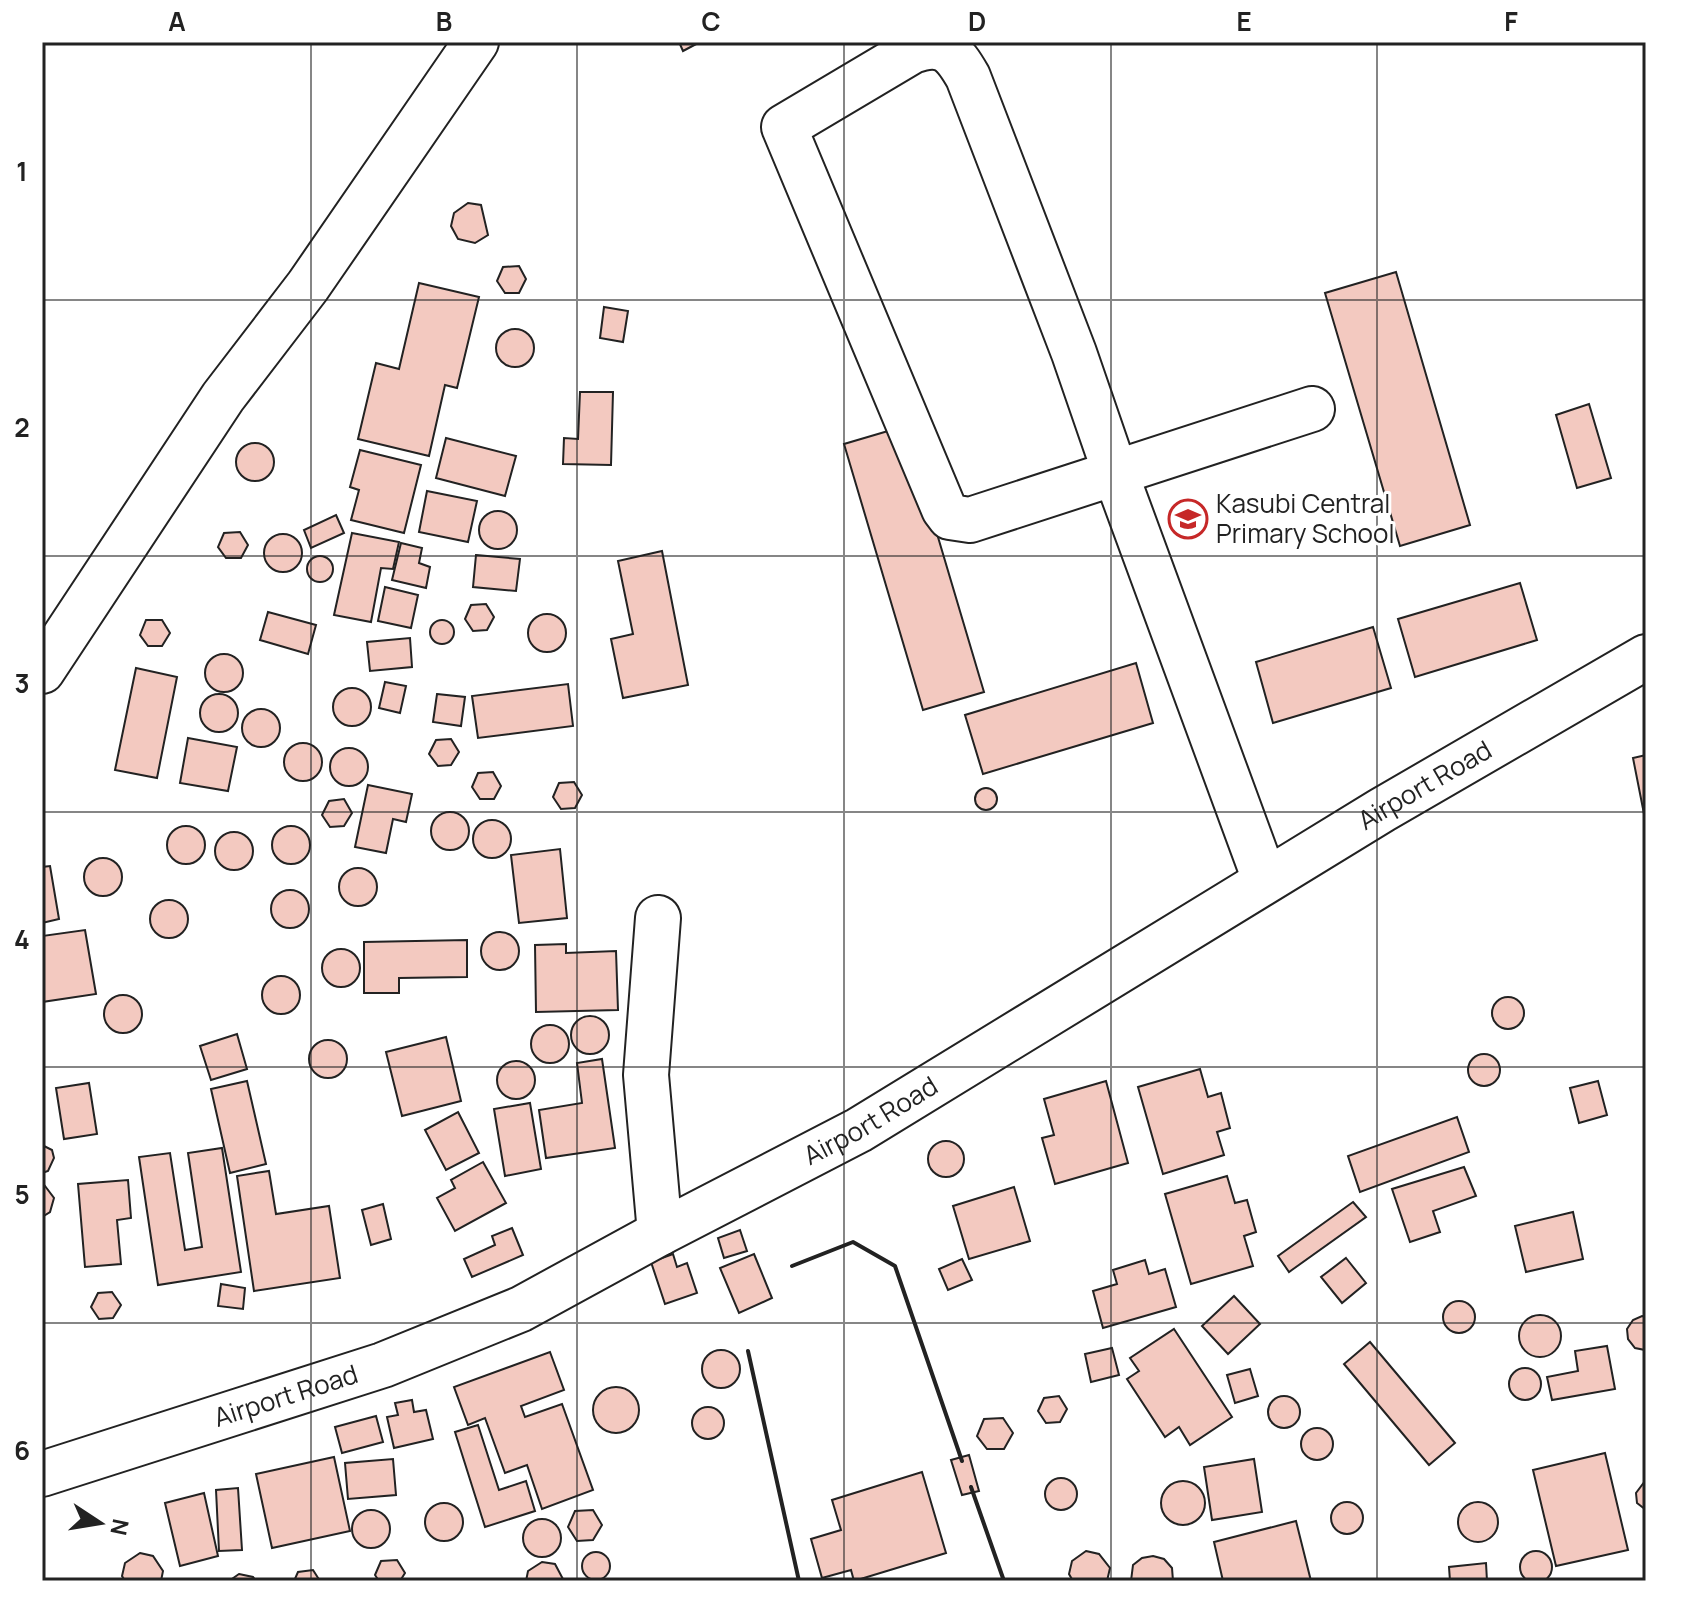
<svg xmlns="http://www.w3.org/2000/svg" width="1688" height="1623" font-family="Manrope,sans-serif">
<rect width="100%" height="100%" fill="#fff"/>
<g fill="#f3c9c0" stroke="#222" stroke-width="2">
<path d="M679,42H700L683,51Z"/>
<path d="M468,203L481,205L488,235L475,243L458,239L451,226L454,213Z"/>
<path d="M519,266L526,279L519,293H505L497,281L503,267Z"/>
<path d="M1396,272L1470,525L1400,546L1325,293Z"/>
<path d="M419,283L479,297L457,388L445,385L429,456L358,439L376,363L399,369Z"/>
<path d="M604,307L628,311L623,342L600,338Z"/>
<circle cx="515" cy="348" r="19"/>
<path d="M580,392H613L611,465L563,464L564,438L578,439Z"/>
<path d="M1589,404L1611,478L1577,488L1556,415Z"/>
<path d="M905,426L984,692L923,710L844,444Z"/>
<path d="M446,438L516,456L505,496L436,478Z"/>
<circle cx="255" cy="462" r="19"/>
<path d="M360,450L421,465L404,533L351,520L359,490L350,487Z"/>
<path d="M427,491L477,501L468,542L419,532Z"/>
<circle cx="498" cy="530" r="19"/>
<path d="M336,515L344,533L311,548L304,530Z"/>
<path d="M240,532L248,545L241,558H226L218,547L224,533Z"/>
<path d="M352,533L399,542L393,569L381,568L371,622L334,615Z"/>
<circle cx="283" cy="553" r="19"/>
<path d="M401,543L422,548L419,563L430,567L426,588L392,580Z"/>
<path d="M662,551L688,685L623,698L611,639L633,634L618,561Z"/>
<path d="M476,555L520,559L516,591L473,587Z"/>
<circle cx="320" cy="569" r="13"/>
<path d="M1520,583L1537,640L1415,677L1398,619Z"/>
<path d="M385,587L418,595L411,628L378,621Z"/>
<path d="M486,604L494,617L487,630L473,631L465,619L471,605Z"/>
<path d="M268,612L316,625L308,654L260,640Z"/>
<circle cx="547" cy="633" r="19"/>
<circle cx="442" cy="632" r="12"/>
<path d="M146,620H162L170,633L162,646H148L140,635Z"/>
<path d="M1373,627L1391,688L1273,723L1256,662Z"/>
<path d="M410,638L412,667L370,671L367,642Z"/>
<circle cx="224" cy="673" r="19"/>
<path d="M1136,663L1153,723L983,774L965,715Z"/>
<path d="M136,668L177,677L157,778L115,770Z"/>
<path d="M385,682L406,686L400,713L379,708Z"/>
<path d="M568,684L573,726L478,738L472,696Z"/>
<circle cx="352" cy="707" r="19"/>
<circle cx="219" cy="713" r="19"/>
<path d="M437,694L465,697L461,726L433,722Z"/>
<circle cx="261" cy="728" r="19"/>
<path d="M188,738L237,747L228,791L180,783Z"/>
<path d="M451,739L459,752L451,765L438,766L429,754L436,740Z"/>
<circle cx="303" cy="762" r="19"/>
<circle cx="349" cy="767" r="19"/>
<path d="M1646,755V824L1633,758Z"/>
<path d="M493,772L501,786L494,799H480L472,787L478,773Z"/>
<path d="M574,782L582,795L575,808L561,809L553,797L559,783Z"/>
<path d="M368,785L412,794L406,822L393,819L386,853L355,847Z"/>
<circle cx="986" cy="799" r="11"/>
<path d="M344,799L352,813L344,826L330,827L322,815L329,801Z"/>
<circle cx="450" cy="831" r="19"/>
<circle cx="492" cy="839" r="19"/>
<circle cx="291" cy="845" r="19"/>
<circle cx="186" cy="845" r="19"/>
<circle cx="234" cy="851" r="19"/>
<path d="M560,849L567,918L519,923L511,855Z"/>
<circle cx="103" cy="877" r="19"/>
<path d="M50,866L59,919L42,923V867Z"/>
<circle cx="358" cy="887" r="19"/>
<circle cx="290" cy="909" r="19"/>
<circle cx="169" cy="919" r="19"/>
<path d="M85,930L96,994L42,1002V936Z"/>
<circle cx="500" cy="951" r="19"/>
<path d="M467,940V977L399,978V993H364V942Z"/>
<path d="M566,944V953L616,951L618,1010L536,1012L535,945Z"/>
<circle cx="341" cy="968" r="19"/>
<circle cx="281" cy="995" r="19"/>
<circle cx="123" cy="1014" r="19"/>
<circle cx="1508" cy="1013" r="16"/>
<circle cx="590" cy="1035" r="19"/>
<circle cx="550" cy="1044" r="19"/>
<path d="M237,1034L247,1069L211,1080L200,1046Z"/>
<path d="M446,1037L461,1101L402,1116L386,1052Z"/>
<circle cx="328" cy="1059" r="19"/>
<circle cx="1484" cy="1070" r="16"/>
<path d="M602,1059L615,1148L546,1158L539,1110L582,1103L577,1063Z"/>
<circle cx="516" cy="1080" r="19"/>
<path d="M1200,1069L1208,1097L1221,1093L1230,1128L1217,1132L1224,1155L1163,1174L1138,1087Z"/>
<path d="M247,1081L266,1164L230,1173L211,1089Z"/>
<path d="M1106,1081L1128,1163L1055,1184L1042,1138L1054,1135L1044,1099Z"/>
<path d="M1598,1081L1607,1115L1579,1123L1570,1088Z"/>
<path d="M89,1083L97,1134L64,1139L56,1088Z"/>
<path d="M530,1103L541,1169L505,1176L494,1109Z"/>
<path d="M458,1112L479,1153L446,1170L425,1130Z"/>
<path d="M1457,1117L1469,1152L1360,1192L1348,1156Z"/>
<circle cx="946" cy="1159" r="18"/>
<path d="M42,1145L52,1150L54,1158L48,1171L42,1173Z"/>
<path d="M222,1148L241,1272L158,1285L139,1157L170,1153L185,1250L202,1247L188,1153Z"/>
<path d="M483,1162L506,1203L455,1231L437,1198L455,1188L451,1180Z"/>
<path d="M1464,1167L1476,1196L1433,1211L1440,1232L1410,1242L1392,1189Z"/>
<path d="M269,1171L276,1214L329,1206L340,1278L254,1291L237,1176Z"/>
<path d="M1227,1176L1235,1203L1247,1200L1256,1232L1244,1236L1253,1266L1191,1284L1165,1194Z"/>
<path d="M128,1180L131,1218L117,1220L121,1264L85,1267L78,1184Z"/>
<path d="M42,1182L54,1198L50,1212L42,1217Z"/>
<path d="M1014,1187L1030,1241L969,1259L953,1206Z"/>
<path d="M1353,1202L1366,1217L1289,1272L1278,1256Z"/>
<path d="M383,1204L391,1239L371,1245L362,1210Z"/>
<path d="M1573,1212L1583,1259L1526,1272L1515,1226Z"/>
<path d="M512,1228L523,1255L472,1277L464,1259L495,1245L492,1236Z"/>
<path d="M740,1230L747,1251L724,1258L718,1238Z"/>
<path d="M673,1254L677,1267L687,1263L697,1293L665,1304L651,1262Z"/>
<path d="M754,1254L772,1298L739,1313L720,1268Z"/>
<path d="M1346,1258L1366,1283L1342,1303L1321,1277Z"/>
<path d="M962,1259L972,1280L948,1290L939,1269Z"/>
<path d="M1145,1260L1149,1274L1165,1269L1176,1307L1103,1328L1093,1291L1117,1284L1113,1270Z"/>
<path d="M221,1284L245,1288L243,1309L218,1306Z"/>
<path d="M112,1292L121,1305L113,1318L99,1319L91,1307L98,1293Z"/>
<path d="M1234,1296L1260,1324L1228,1354L1202,1326Z"/>
<circle cx="1459" cy="1317" r="16"/>
<circle cx="1540" cy="1336" r="21"/>
<path d="M1642,1316L1646,1317L1645,1350L1635,1348L1628,1339L1627,1329L1633,1320Z"/>
<path d="M1174,1329L1232,1417L1190,1445L1179,1427L1165,1437L1127,1379L1139,1371L1130,1358Z"/>
<path d="M1370,1342L1455,1443L1429,1465L1344,1364Z"/>
<path d="M1607,1346L1615,1389L1552,1400L1547,1377L1578,1371L1575,1351Z"/>
<path d="M1112,1348L1119,1375L1091,1382L1085,1354Z"/>
<circle cx="721" cy="1369" r="19"/>
<path d="M550,1352L564,1390L521,1406L525,1417L562,1404L593,1490L542,1509L527,1465L505,1473L485,1418L468,1425L454,1387Z"/>
<circle cx="1525" cy="1384" r="16"/>
<path d="M1250,1369L1258,1396L1235,1403L1227,1375Z"/>
<circle cx="616" cy="1410" r="23"/>
<path d="M1059,1396L1067,1409L1060,1422L1046,1423L1038,1411L1044,1398Z"/>
<circle cx="1284" cy="1412" r="16"/>
<path d="M412,1400L414,1412L426,1410L433,1439L394,1448L387,1417L398,1415L395,1403Z"/>
<circle cx="708" cy="1423" r="16"/>
<path d="M376,1416L383,1442L342,1453L335,1427Z"/>
<path d="M1003,1418L1013,1433L1004,1449H987L977,1436L984,1419Z"/>
<path d="M478,1425L499,1490L526,1481L535,1511L485,1527L455,1432Z"/>
<circle cx="1317" cy="1444" r="16"/>
<path d="M1605,1453L1628,1550L1556,1566L1533,1470Z"/>
<path d="M969,1455L979,1491L962,1495L951,1460Z"/>
<path d="M334,1457L350,1531L272,1548L256,1474Z"/>
<path d="M393,1459L396,1495L348,1499L345,1463Z"/>
<path d="M1254,1459L1262,1512L1212,1520L1204,1467Z"/>
<path d="M922,1472L946,1553L854,1581L851,1570L822,1578L811,1539L841,1530L832,1500Z"/>
<circle cx="1061" cy="1494" r="16"/>
<path d="M1645,1481H1646V1510L1637,1503L1636,1493Z"/>
<circle cx="1183" cy="1503" r="22"/>
<path d="M238,1488L242,1550L219,1551L216,1490Z"/>
<path d="M204,1493L218,1556L180,1566L165,1503Z"/>
<circle cx="1347" cy="1518" r="16"/>
<circle cx="1478" cy="1522" r="20"/>
<circle cx="444" cy="1522" r="19"/>
<circle cx="371" cy="1529" r="19"/>
<path d="M593,1510L602,1525L593,1540L577,1541L568,1527L575,1511Z"/>
<circle cx="542" cy="1538" r="19"/>
<path d="M1296,1521L1311,1581H1223L1214,1542Z"/>
<circle cx="1536" cy="1567" r="16"/>
<path d="M1086,1551L1099,1554L1110,1568L1107,1581H1073L1069,1574L1072,1561Z"/>
<circle cx="596" cy="1566" r="14"/>
<path d="M140,1553L153,1556L163,1571L161,1581H125L122,1576L125,1563Z"/>
<path d="M1153,1556L1164,1559L1172,1568L1173,1581H1131L1133,1565L1142,1558Z"/>
<path d="M397,1560L405,1573L400,1581H379L375,1575L381,1561Z"/>
<path d="M542,1562L555,1564L564,1581H526L528,1571Z"/>
<path d="M1486,1563L1487,1581H1450L1449,1567Z"/>
<path d="M313,1570L320,1581H294L298,1572Z"/>
<path d="M239,1574L253,1577L256,1581H229Z"/>
</g>
<g fill="none" stroke-linecap="round" stroke-linejoin="round">
<g stroke="#222" stroke-width="48">
<g id="street">
<path d="M42,671L223,397L308,286L476,42"/>
<path d="M1265,880L1115,472L1074,353L968,77C953,51 943,40 912,51L784,127L944,509L950,517L970,520L1312,409"/>
<path d="M658,918L646,1075L660,1233"/>
</g>
</g>
<g stroke="#222" stroke-width="48">
<g id="secondary">
<path id="s1" d="M42,1474L383,1365L521,1309L660,1233L859,1130L1382,810L1646,657"/>
</g>
</g>
<use href="#street" stroke="#fff" stroke-width="44"/>
<use href="#secondary" stroke="#fff" stroke-width="44"/>
<g stroke="#222" stroke-width="4">
<path d="M792,1266L853,1242L895,1266L962,1461"/>
<path d="M748,1351L799,1581"/>
<path d="M971,1487L1004,1581"/>
</g>
</g>
<path fill="none" stroke="#222" stroke-width="2" stroke-opacity="0.55" d="M311,42V1581M577,42V1581M844,42V1581M1111,42V1581M1377,42V1581M42,300H1646M42,556H1646M42,812H1646M42,1067H1646M42,1323H1646"/>
<defs>
<g id="school-ring" transform="scale(2)"><circle r="9.5" fill="#fff" stroke="#c62828" stroke-width="1.5"/><path d="M0-5L7-2L0 1L-7-2ZM-4 1L0 2.5L4 1V4Q0 6-4 4Z" fill="#c62828"/></g>
</defs>
<g fill-rule="evenodd">
<use href="#school-ring" x="1188" y="519"/>
</g>
<g text-anchor="middle" stroke-width="6" stroke-linejoin="round" paint-order="stroke">
<g font-size="26" fill="#222" stroke="#fff" text-anchor="start">
<text x="1216" y="513">Kasubi Central<tspan x="1216" dy="30">Primary School</tspan></text>
</g>
<g font-size="26" fill="#222" stroke="#fff">
<text dy="9" stroke="none"><textPath href="#s1" startOffset="1552">Airport Road</textPath></text>
<text dy="9" stroke="none"><textPath href="#s1" startOffset="904">Airport Road</textPath></text>
<text dy="9" stroke="none"><textPath href="#s1" startOffset="256">Airport Road</textPath></text>
</g>
</g>
<rect width="1688" height="1623" fill="none" stroke="#ffffff" stroke-width="88"/>
<g transform="translate(100 1523) rotate(102)" stroke="#ffffff" stroke-width="6" paint-order="stroke">
<path d="M0-6L14 30L0 20L-14 30Z" fill="#222222"/>
<text y="-12" font-size="22" font-weight="bold" text-anchor="middle" fill="#222222">N</text>
</g>
<rect x="44" y="44" width="1600" height="1535" fill="none" stroke="#222" stroke-width="3"/>
<g font-size="26" text-anchor="middle" font-weight="bold" fill="#222">
<text x="177" y="31">A</text>
<text x="444" y="31">B</text>
<text x="711" y="31">C</text>
<text x="977" y="31">D</text>
<text x="1244" y="31">E</text>
<text x="1511" y="31">F</text>
<text x="22" y="181">1</text>
<text x="22" y="437">2</text>
<text x="22" y="693">3</text>
<text x="22" y="949">4</text>
<text x="22" y="1204">5</text>
<text x="22" y="1460">6</text>
</g>
</svg>
